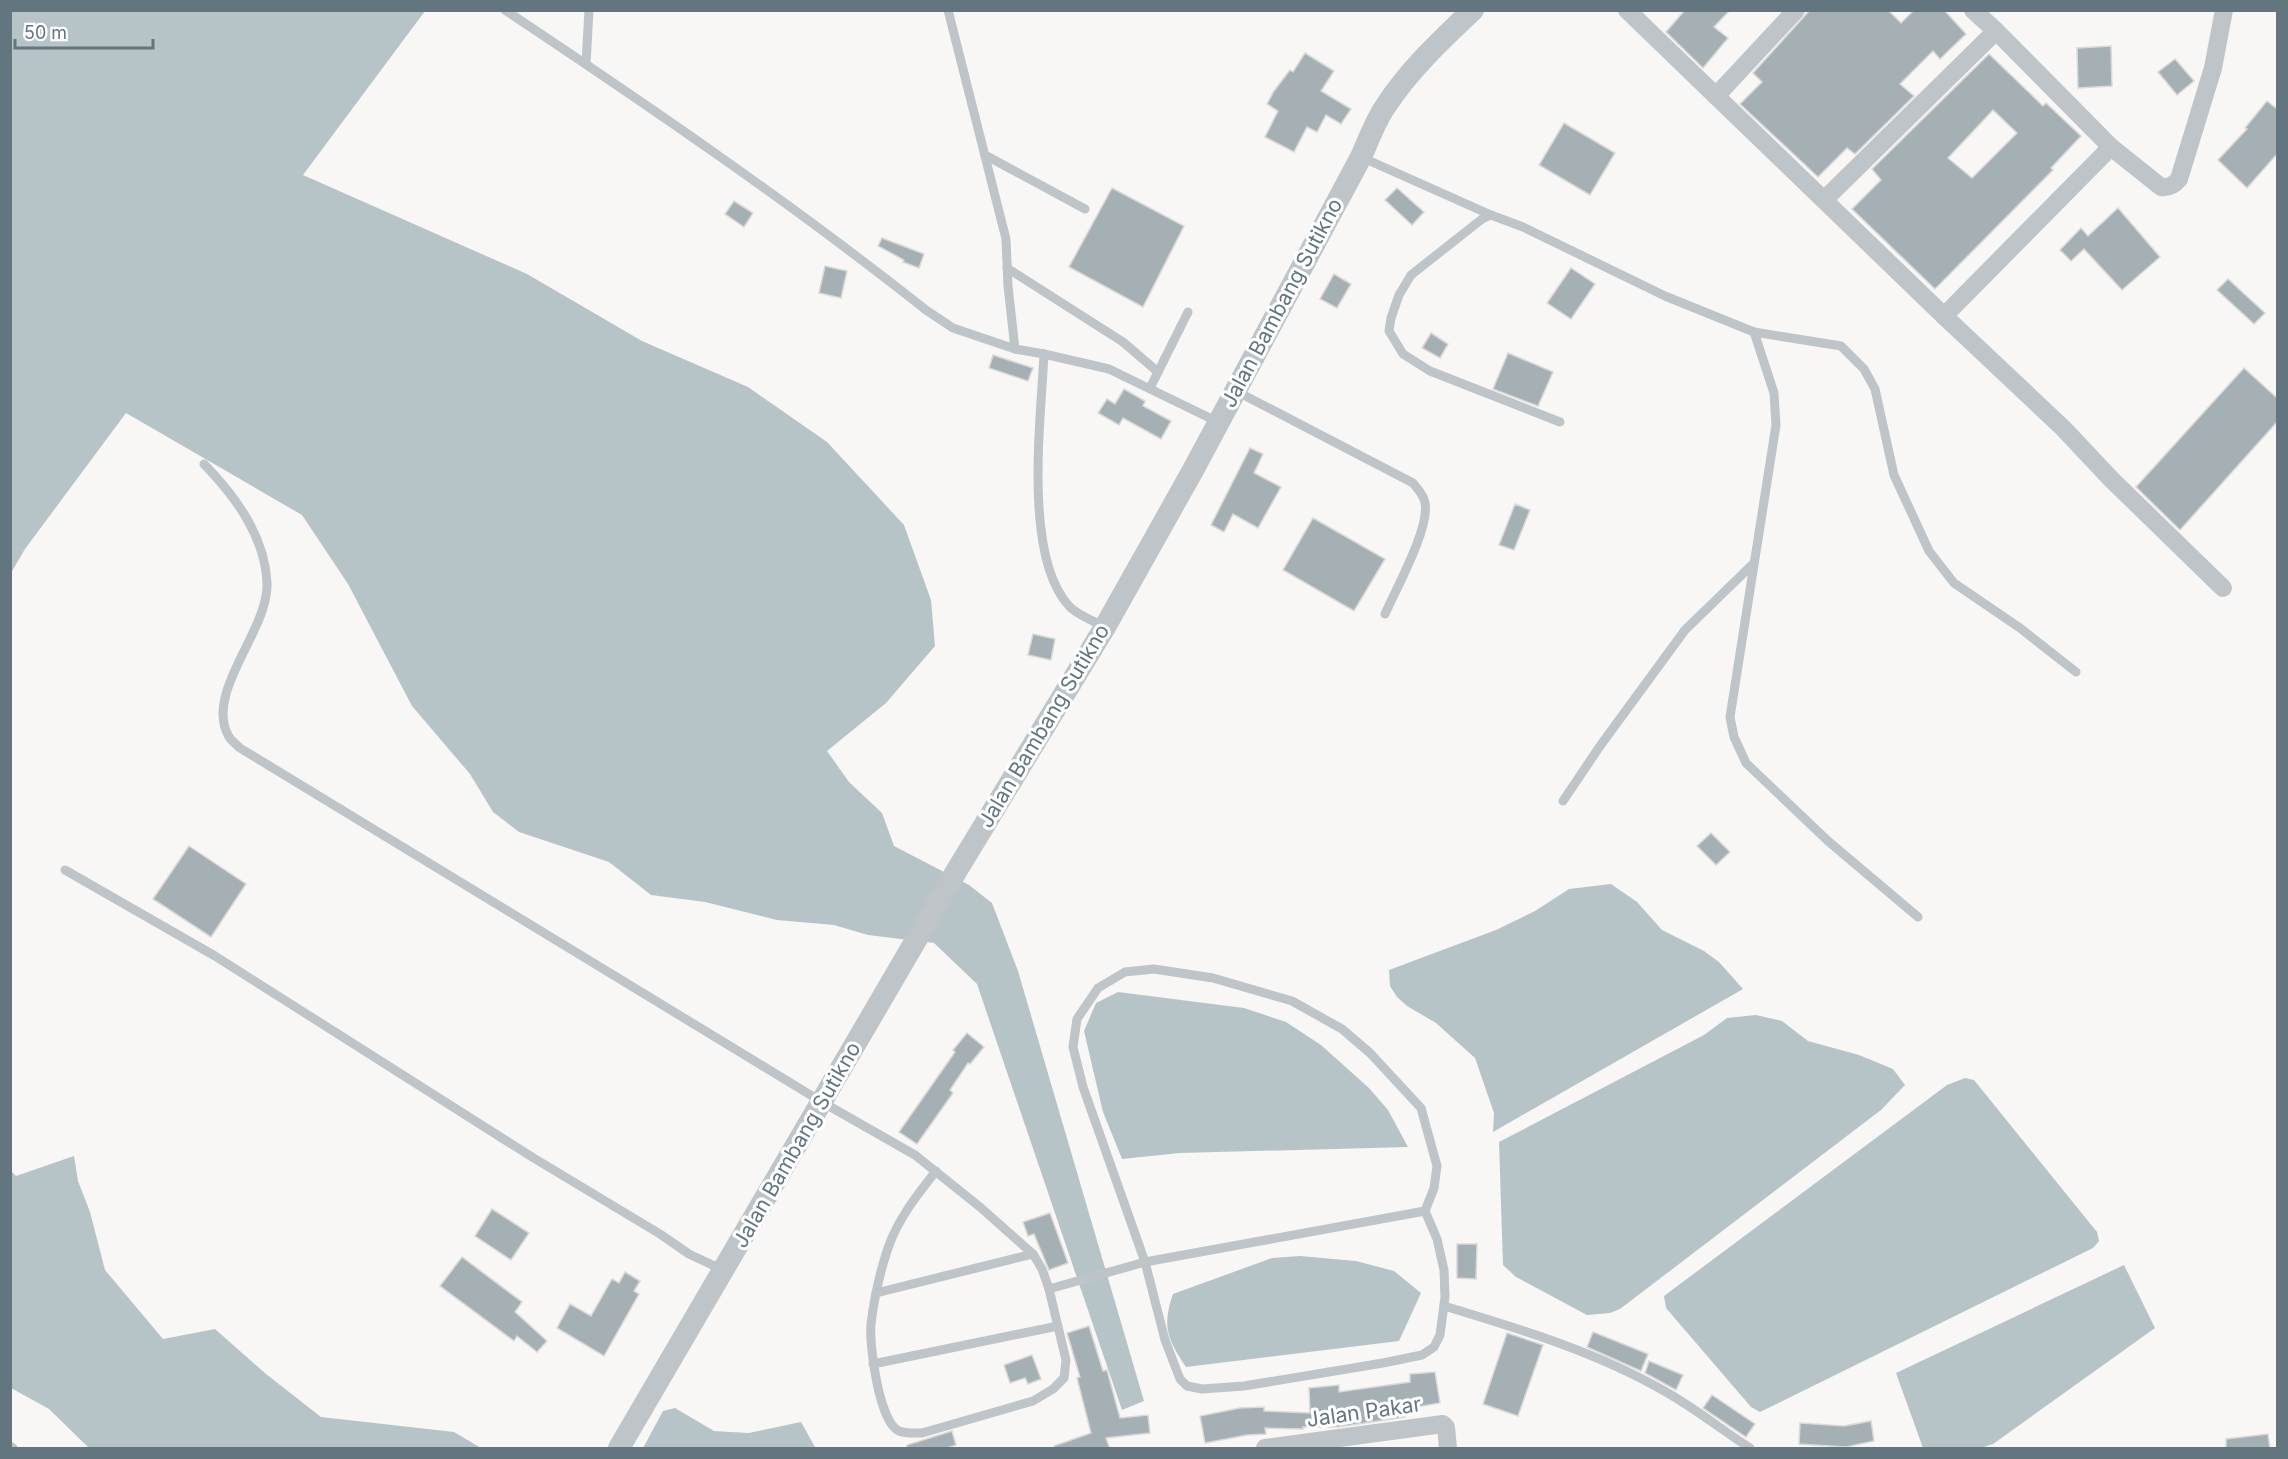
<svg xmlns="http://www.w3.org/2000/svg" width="2288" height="1459" font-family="Inter,sans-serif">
<rect width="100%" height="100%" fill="#f8f7f5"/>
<g fill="#b6c4c7">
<path d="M11,11H425L303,175L527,274L642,341L748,387L827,442L904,525L931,600L935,646L886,703L827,751L849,782L882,813L894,846L969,885L992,903L1018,971L1144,1401L1122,1410L977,984L934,943L868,935L834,925L777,920L705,902L651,895L609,862L519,832L493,812L470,774L412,706L348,584L302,515L126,413L25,549L11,573Z"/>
<path d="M1611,884L1637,902L1662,930L1704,951L1719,962L1743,989L1493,1132L1494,1113L1475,1058L1436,1023L1407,1006L1397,997L1390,986L1389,970L1496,930L1535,911L1569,889Z"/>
<path d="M1118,992L1244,1008L1286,1022L1321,1045L1369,1088L1388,1110L1408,1147L1180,1153L1122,1159L1103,1112L1084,1031L1096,1003Z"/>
<path d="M1756,1015L1782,1021L1808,1041L1859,1055L1893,1069L1905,1085L1881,1110L1620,1309L1610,1313L1587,1315L1516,1277L1503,1265L1499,1142L1704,1035L1727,1018Z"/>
<path d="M1965,1078L1974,1080L2097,1232L2099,1241L2093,1248L1760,1412L1751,1407L1666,1308L1664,1296L1947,1085Z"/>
<path d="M74,1156L78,1181L90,1212L105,1270L163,1339L215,1329L266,1374L321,1417L454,1432L481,1448H89L49,1409L11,1388V1171L16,1176Z"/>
<path d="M1300,1256L1356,1261L1394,1271L1421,1293L1399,1341L1186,1367C1167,1339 1162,1326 1173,1294L1272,1258Z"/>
<path d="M2124,1265L2155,1328L1993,1444L1981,1448H1923L1896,1373Z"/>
<path d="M675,1408L714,1431L749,1433L801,1422L815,1447L643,1448L663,1411Z"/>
</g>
<g fill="#a5b0b4" stroke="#d9d9d7" stroke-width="1.5" fill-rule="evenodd">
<path d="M1685,10H1730L1714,27L1728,38L1703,68L1666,32Z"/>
<path d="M1810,10H1888L1901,23L1914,10H1944L1966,34L1940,59L1933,51L1900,84L1914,96L1855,154L1847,148L1818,177L1740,104L1762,82L1753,73Z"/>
<path d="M2111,46L2112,86L2078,88L2077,48Z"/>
<path d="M1305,53L1334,71L1321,91L1351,109L1341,124L1326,115L1317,132L1307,127L1294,152L1265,137L1278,111L1267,104L1274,91L1290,70L1293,72Z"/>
<path d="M1989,54L2043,106L2046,103L2081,136L2051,168L2053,170L1935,289L1852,209L1881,180L1872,169ZM1993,110L2017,133L1972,178L1948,158Z"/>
<path d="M2175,59L2194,81L2177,95L2158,72Z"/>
<path d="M2267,101L2277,109V154L2247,188L2218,160L2247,129L2245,128Z"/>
<path d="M1564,123L1615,153L1590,195L1539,165Z"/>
<path d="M1112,188L1184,226L1143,307L1069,267Z"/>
<path d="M1397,188L1424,212L1412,225L1385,200Z"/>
<path d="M734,201L753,213L744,227L725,214Z"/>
<path d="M2118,208L2160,257L2122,290L2084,249L2071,261L2060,250L2081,228L2088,236Z"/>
<path d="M882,238L924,254L919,268L903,262L904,260L878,246Z"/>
<path d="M825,266L847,271L841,298L819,293Z"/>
<path d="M1571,268L1595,284L1571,319L1547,303Z"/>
<path d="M1334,274L1351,284L1337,308L1320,299Z"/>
<path d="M2228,279L2265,313L2254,324L2217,290Z"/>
<path d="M1431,333L1448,344L1440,358L1422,348Z"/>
<path d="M1508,353L1553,372L1538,406L1493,389Z"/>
<path d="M993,355L1033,368L1028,381L989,368Z"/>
<path d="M2244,368L2277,398V422L2180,530L2136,487Z"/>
<path d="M1124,389L1145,401L1143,406L1171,421L1161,439L1123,418L1119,425L1098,413L1107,399L1115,404Z"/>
<path d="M1250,448L1263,454L1254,473L1281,487L1258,528L1233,514L1224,532L1211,525Z"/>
<path d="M1515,504L1530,510L1514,550L1499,545Z"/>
<path d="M1313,518L1385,559L1354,611L1283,570Z"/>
<path d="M1033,634L1055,639L1051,660L1028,655Z"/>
<path d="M1711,833L1730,852L1716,865L1697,846Z"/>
<path d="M189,846L246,884L211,937L153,899Z"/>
<path d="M967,1033L984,1047L970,1064L968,1063L950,1090L953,1093L917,1144L899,1132L955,1052L953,1050Z"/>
<path d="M492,1209L529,1233L511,1260L475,1236Z"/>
<path d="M1050,1213L1068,1263L1049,1270L1034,1234L1028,1236L1023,1222Z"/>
<path d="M1457,1244H1477L1476,1279L1457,1278Z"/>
<path d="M462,1257L522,1302L515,1312L547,1341L537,1352L517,1336L514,1341L440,1286Z"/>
<path d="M625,1272L640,1281L634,1291L639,1294L604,1356L557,1328L570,1304L591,1316L612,1279L619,1283Z"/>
<path d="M1089,1326L1103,1371L1107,1370L1120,1418L1148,1415L1150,1433L1106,1438L1110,1449H1055L1054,1446L1091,1433L1077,1378L1080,1377L1067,1333Z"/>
<path d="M1593,1332L1648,1354L1641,1371L1587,1347Z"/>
<path d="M1507,1333L1543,1345L1518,1416L1483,1404Z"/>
<path d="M1032,1355L1041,1379L1028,1384L1025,1378L1010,1383L1004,1365Z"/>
<path d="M1649,1361L1683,1375L1676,1390L1645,1373Z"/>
<path d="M1435,1372L1440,1403L1404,1409L1405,1417L1338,1427H1303V1429L1265,1428L1266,1434L1247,1435L1205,1443L1200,1416L1240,1408L1264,1407V1411L1310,1413L1309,1388L1339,1385V1392L1410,1382V1374Z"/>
<path d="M1712,1395L1755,1424L1746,1437L1703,1408Z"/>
<path d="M1871,1421L1874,1441L1846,1447L1799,1444L1800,1423L1844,1426Z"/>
<path d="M952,1431L956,1445L944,1449H907V1445Z"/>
<path d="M2268,1434L2270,1449H2226V1439Z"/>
</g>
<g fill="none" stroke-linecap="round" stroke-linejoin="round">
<g stroke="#bec4c7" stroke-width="9">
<path d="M505,10C649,106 791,203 926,310L953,328L1015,349L1044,354C1041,419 1023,556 1069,606C1077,615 1094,621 1105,627"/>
<path d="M948,10L1006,239L1008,286L1015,349"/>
<path d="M586,64L589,10"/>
<path d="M985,155L1085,209"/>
<path d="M1361,157L1491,215L1523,227L1665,296L1754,332L1774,393L1776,425L1730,717L1734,737L1746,763L1828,841L1918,917"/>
<path d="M1491,215L1482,219L1411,275L1399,295L1391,318L1389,331L1403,354L1430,371L1560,422"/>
<path d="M1007,268L1123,342L1158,372"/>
<path d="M1754,332L1841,346L1864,369L1875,389L1894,475L1929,551L1954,583L2020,628L2076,672"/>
<path d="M1044,354L1109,369L1218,422"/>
<path d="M1150,388L1188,312"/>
<path d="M1236,391L1413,483C1417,488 1424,495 1425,503C1430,528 1396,589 1385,614"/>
<path d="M204,464C235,496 265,536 267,583C269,630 205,691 228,735C230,740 236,744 240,748L822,1102L915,1155L980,1207L1033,1254L1042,1269L1049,1289L1066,1360L1064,1378L1053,1389L1033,1401L922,1433C915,1433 906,1434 899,1431C879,1422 869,1345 871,1324C874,1299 880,1272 888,1248C898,1219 917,1195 936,1171"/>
<path d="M1563,801L1600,746L1685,630L1754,563"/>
<path d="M65,870L215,956L532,1157L660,1234L689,1254L723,1270"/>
<path d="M1049,1289L1145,1262L1425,1211L1434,1188L1437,1166L1421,1108L1370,1053L1342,1029L1292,1001L1213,978L1154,969L1125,972L1098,988L1077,1019L1073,1047L1083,1087L1145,1262L1165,1340L1180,1379L1187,1386L1202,1389L1244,1386L1383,1363L1422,1355L1434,1347L1440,1335L1445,1297L1444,1270L1437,1239L1425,1211"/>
<path d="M876,1293L1033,1254"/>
<path d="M1444,1306C1520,1329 1597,1352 1666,1392C1696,1409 1722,1430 1750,1448"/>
<path d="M873,1364L1058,1326"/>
<path d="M10,1446L13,1448"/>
</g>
<g stroke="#bec4c7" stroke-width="18">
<path d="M1627,10L1716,96L1796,10"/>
<path d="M1973,10L1996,31L2111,147L2161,187C2169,188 2174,185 2179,179L2213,68L2224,10"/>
<path d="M1716,96L1944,316L2063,428L2111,479L2223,588"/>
<path d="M1824,200L1996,31"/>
<path d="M1944,316L2111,147"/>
<path d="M1265,1448L1443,1424L1446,1427L1448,1448"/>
</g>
<path stroke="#bec4c7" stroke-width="22" d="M619,1448L957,870L1105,627L1192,472L1361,157C1368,141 1375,122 1385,107C1409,70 1441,40 1473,10"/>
</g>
<g text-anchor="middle" stroke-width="6" stroke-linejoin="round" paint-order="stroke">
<g font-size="21" fill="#63767f" stroke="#fff">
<text transform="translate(1282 303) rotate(-62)" y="7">Jalan Bambang Sutikno</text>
<text transform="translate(1044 726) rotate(-59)" y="7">Jalan Bambang Sutikno</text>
<text transform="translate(797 1145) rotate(-60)" y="7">Jalan Bambang Sutikno</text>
<text transform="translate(1364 1412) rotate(-8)" y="7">Jalan Pakar</text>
</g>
</g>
<rect width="2288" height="1459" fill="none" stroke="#63767f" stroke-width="24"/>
<path d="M15 39v9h138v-9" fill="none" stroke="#63767f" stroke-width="3"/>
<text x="24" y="39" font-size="18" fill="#63767f" stroke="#ffffff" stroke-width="4.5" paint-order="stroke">50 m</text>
</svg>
